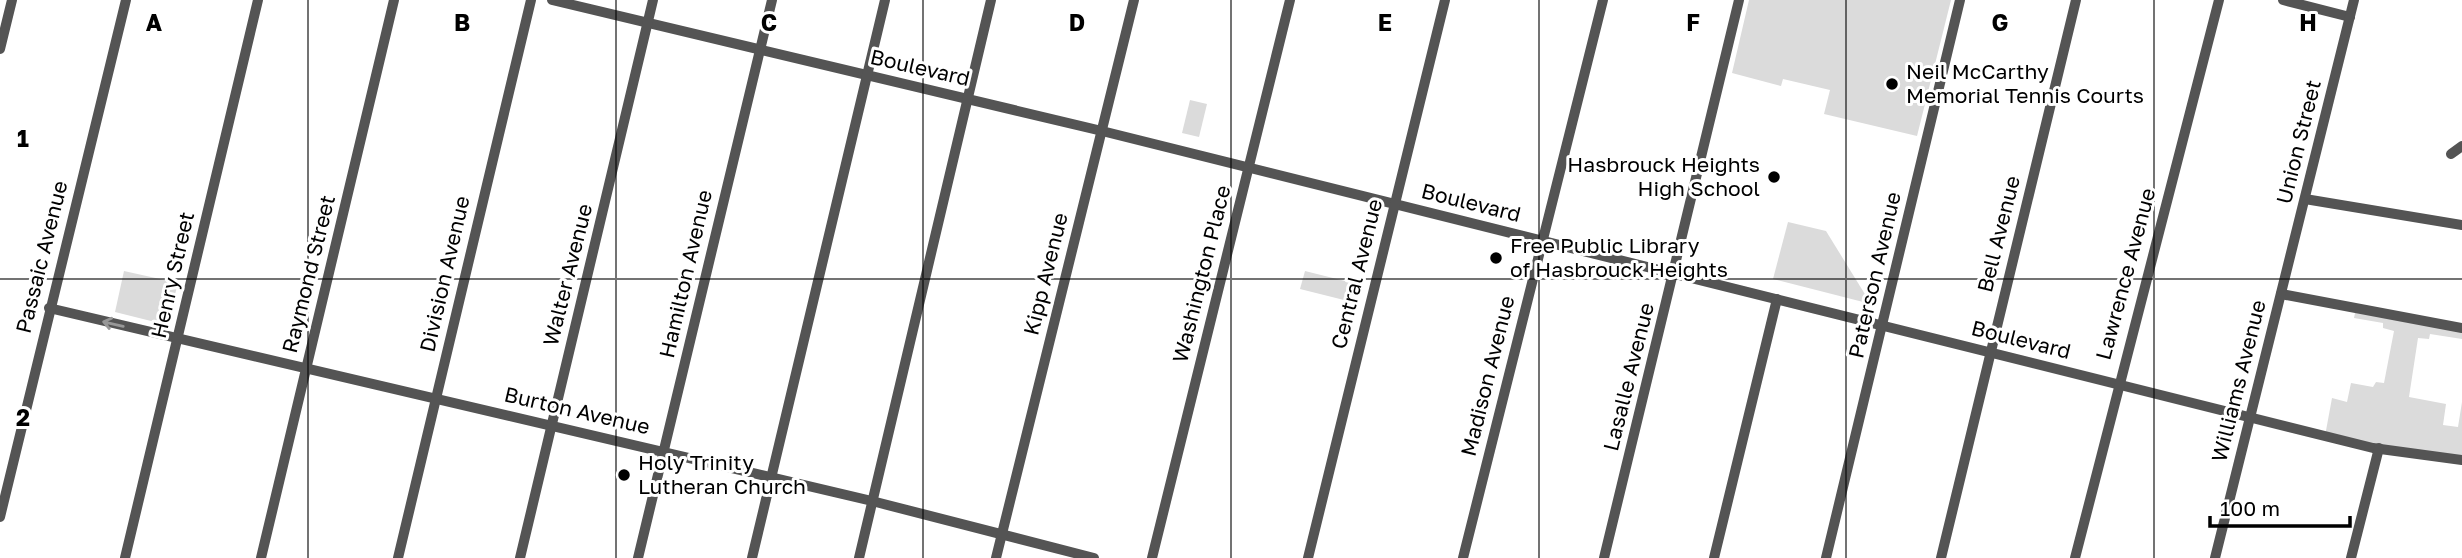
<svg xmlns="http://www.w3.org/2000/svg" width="2462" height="558" font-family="'Golos Text',sans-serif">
<rect width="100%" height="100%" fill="#fff"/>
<g fill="#dbdbdb">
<path d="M1749,0H1951L1917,136L1824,114L1830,90L1783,79L1781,86L1732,73Z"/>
<path d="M1190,100L1207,104L1199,137L1182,133Z"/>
<path d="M1788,222L1826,231L1871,304L1773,279Z"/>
<path d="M124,271L178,283L167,325L115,312Z"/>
<path d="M1305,271L1349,282L1344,300L1300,289Z"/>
<path d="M2356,308L2462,327V339L2430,334L2429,339L2418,338L2409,397L2446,404L2443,425L2458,427L2462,402V459L2325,436L2332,398L2347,402L2351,383L2373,387L2376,382L2384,383L2394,331L2383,328V323L2354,318Z"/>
</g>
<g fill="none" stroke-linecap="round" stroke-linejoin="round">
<g stroke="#545454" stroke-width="10">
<path d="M552,0L1102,131L2373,448L2462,460"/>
<path d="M2283,0L2350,17"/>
<path d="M0,49L12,0"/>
<path d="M2451,154L2462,146"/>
<path d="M2305,199L2462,225"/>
<path d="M2281,294L2462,328"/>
<path d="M49,308L872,501L1094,558"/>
<path d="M0,517L126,0"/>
<path d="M125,558L258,0"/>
<path d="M261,558L394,0"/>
<path d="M398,558L531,0"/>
<path d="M520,558L653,0"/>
<path d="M638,558L772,0"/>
<path d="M752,558L885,0"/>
<path d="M859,558L991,0"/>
<path d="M996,558L1134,0"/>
<path d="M1152,558L1290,0"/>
<path d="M1308,558L1445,0"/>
<path d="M1463,558L1603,0"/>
<path d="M1604,558L1739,0"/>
<path d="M1714,558L1777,299"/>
<path d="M1826,558L1960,0"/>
<path d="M1941,558L2076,0"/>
<path d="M2075,558L2219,0"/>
<path d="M2215,558L2354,0"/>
<path d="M2351,558L2379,448"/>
</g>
</g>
<defs><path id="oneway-shaft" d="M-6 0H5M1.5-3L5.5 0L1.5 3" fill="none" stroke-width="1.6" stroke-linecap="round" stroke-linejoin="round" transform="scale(1.75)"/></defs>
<use stroke="#989898" href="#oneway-shaft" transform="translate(113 324) rotate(-167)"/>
<path fill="none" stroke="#000" stroke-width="2" stroke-opacity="0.55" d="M308,0V558M616,0V558M923,0V558M1231,0V558M1539,0V558M1846,0V558M2154,0V558M0,279H2462"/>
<g fill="#000" stroke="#fff" stroke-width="2.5">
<circle cx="1892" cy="84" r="7"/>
<circle cx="1774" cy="177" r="7"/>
<circle cx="1496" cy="258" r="7"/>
<circle cx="624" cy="475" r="7"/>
</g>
<g text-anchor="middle" stroke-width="6" stroke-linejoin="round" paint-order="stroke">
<g font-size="21" fill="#000" stroke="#fff">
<text transform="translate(920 68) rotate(13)" y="7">Boulevard</text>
<text transform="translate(2299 142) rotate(-76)" y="7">Union Street</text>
<text transform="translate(1471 203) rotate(14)" y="7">Boulevard</text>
<text transform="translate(1999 234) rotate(-76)" y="7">Bell Avenue</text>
<text transform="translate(42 257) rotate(-76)" y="7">Passaic Avenue</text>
<text transform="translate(309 274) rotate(-76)" y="7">Raymond Street</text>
<text transform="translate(445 274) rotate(-77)" y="7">Division Avenue</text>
<text transform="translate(686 274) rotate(-77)" y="7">Hamilton Avenue</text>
<text transform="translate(1046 274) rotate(-76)" y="7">Kipp Avenue</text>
<text transform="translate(1202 274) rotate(-76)" y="7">Washington Place</text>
<text transform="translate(1357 274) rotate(-76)" y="7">Central Avenue</text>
<text transform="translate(2126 274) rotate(-75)" y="7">Lawrence Avenue</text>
<text transform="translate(173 275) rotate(-77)" y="7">Henry Street</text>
<text transform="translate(568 275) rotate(-76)" y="7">Walter Avenue</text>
<text transform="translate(1875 275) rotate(-77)" y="7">Paterson Avenue</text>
<text transform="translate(2021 340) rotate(14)" y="7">Boulevard</text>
<text transform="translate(1488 376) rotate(-76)" y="7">Madison Avenue</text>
<text transform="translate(1629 377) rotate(-76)" y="7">Lasalle Avenue</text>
<text transform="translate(2239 381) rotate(-76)" y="7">Williams Avenue</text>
<text transform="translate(577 411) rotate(13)" y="7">Burton Avenue</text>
</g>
<g font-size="21" fill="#000" stroke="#fff" text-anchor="start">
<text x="1906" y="79">Neil McCarthy<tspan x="1906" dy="24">Memorial Tennis Courts</tspan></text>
<text x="1760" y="172" text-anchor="end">Hasbrouck Heights<tspan x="1760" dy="24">High School</tspan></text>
<text x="1510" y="253">Free Public Library<tspan x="1510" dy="24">of Hasbrouck Heights</tspan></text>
<text x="638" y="470">Holy Trinity<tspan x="638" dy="24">Lutheran Church</tspan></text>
</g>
</g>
<g font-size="23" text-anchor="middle" font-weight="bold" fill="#000" stroke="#fff" stroke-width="6" stroke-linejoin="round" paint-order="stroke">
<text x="154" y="31">A</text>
<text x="462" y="31">B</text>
<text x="769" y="31">C</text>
<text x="1077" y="31">D</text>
<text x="1385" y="31">E</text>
<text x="1693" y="31">F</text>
<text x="2000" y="31">G</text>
<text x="2308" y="31">H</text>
<text x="23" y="147">1</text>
<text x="23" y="426">2</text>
</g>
<path d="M2210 516v10h140v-10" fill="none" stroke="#000000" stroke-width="3.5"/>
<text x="2220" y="516" font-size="21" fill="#000000" stroke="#ffffff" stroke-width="5" paint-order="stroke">100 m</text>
</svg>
